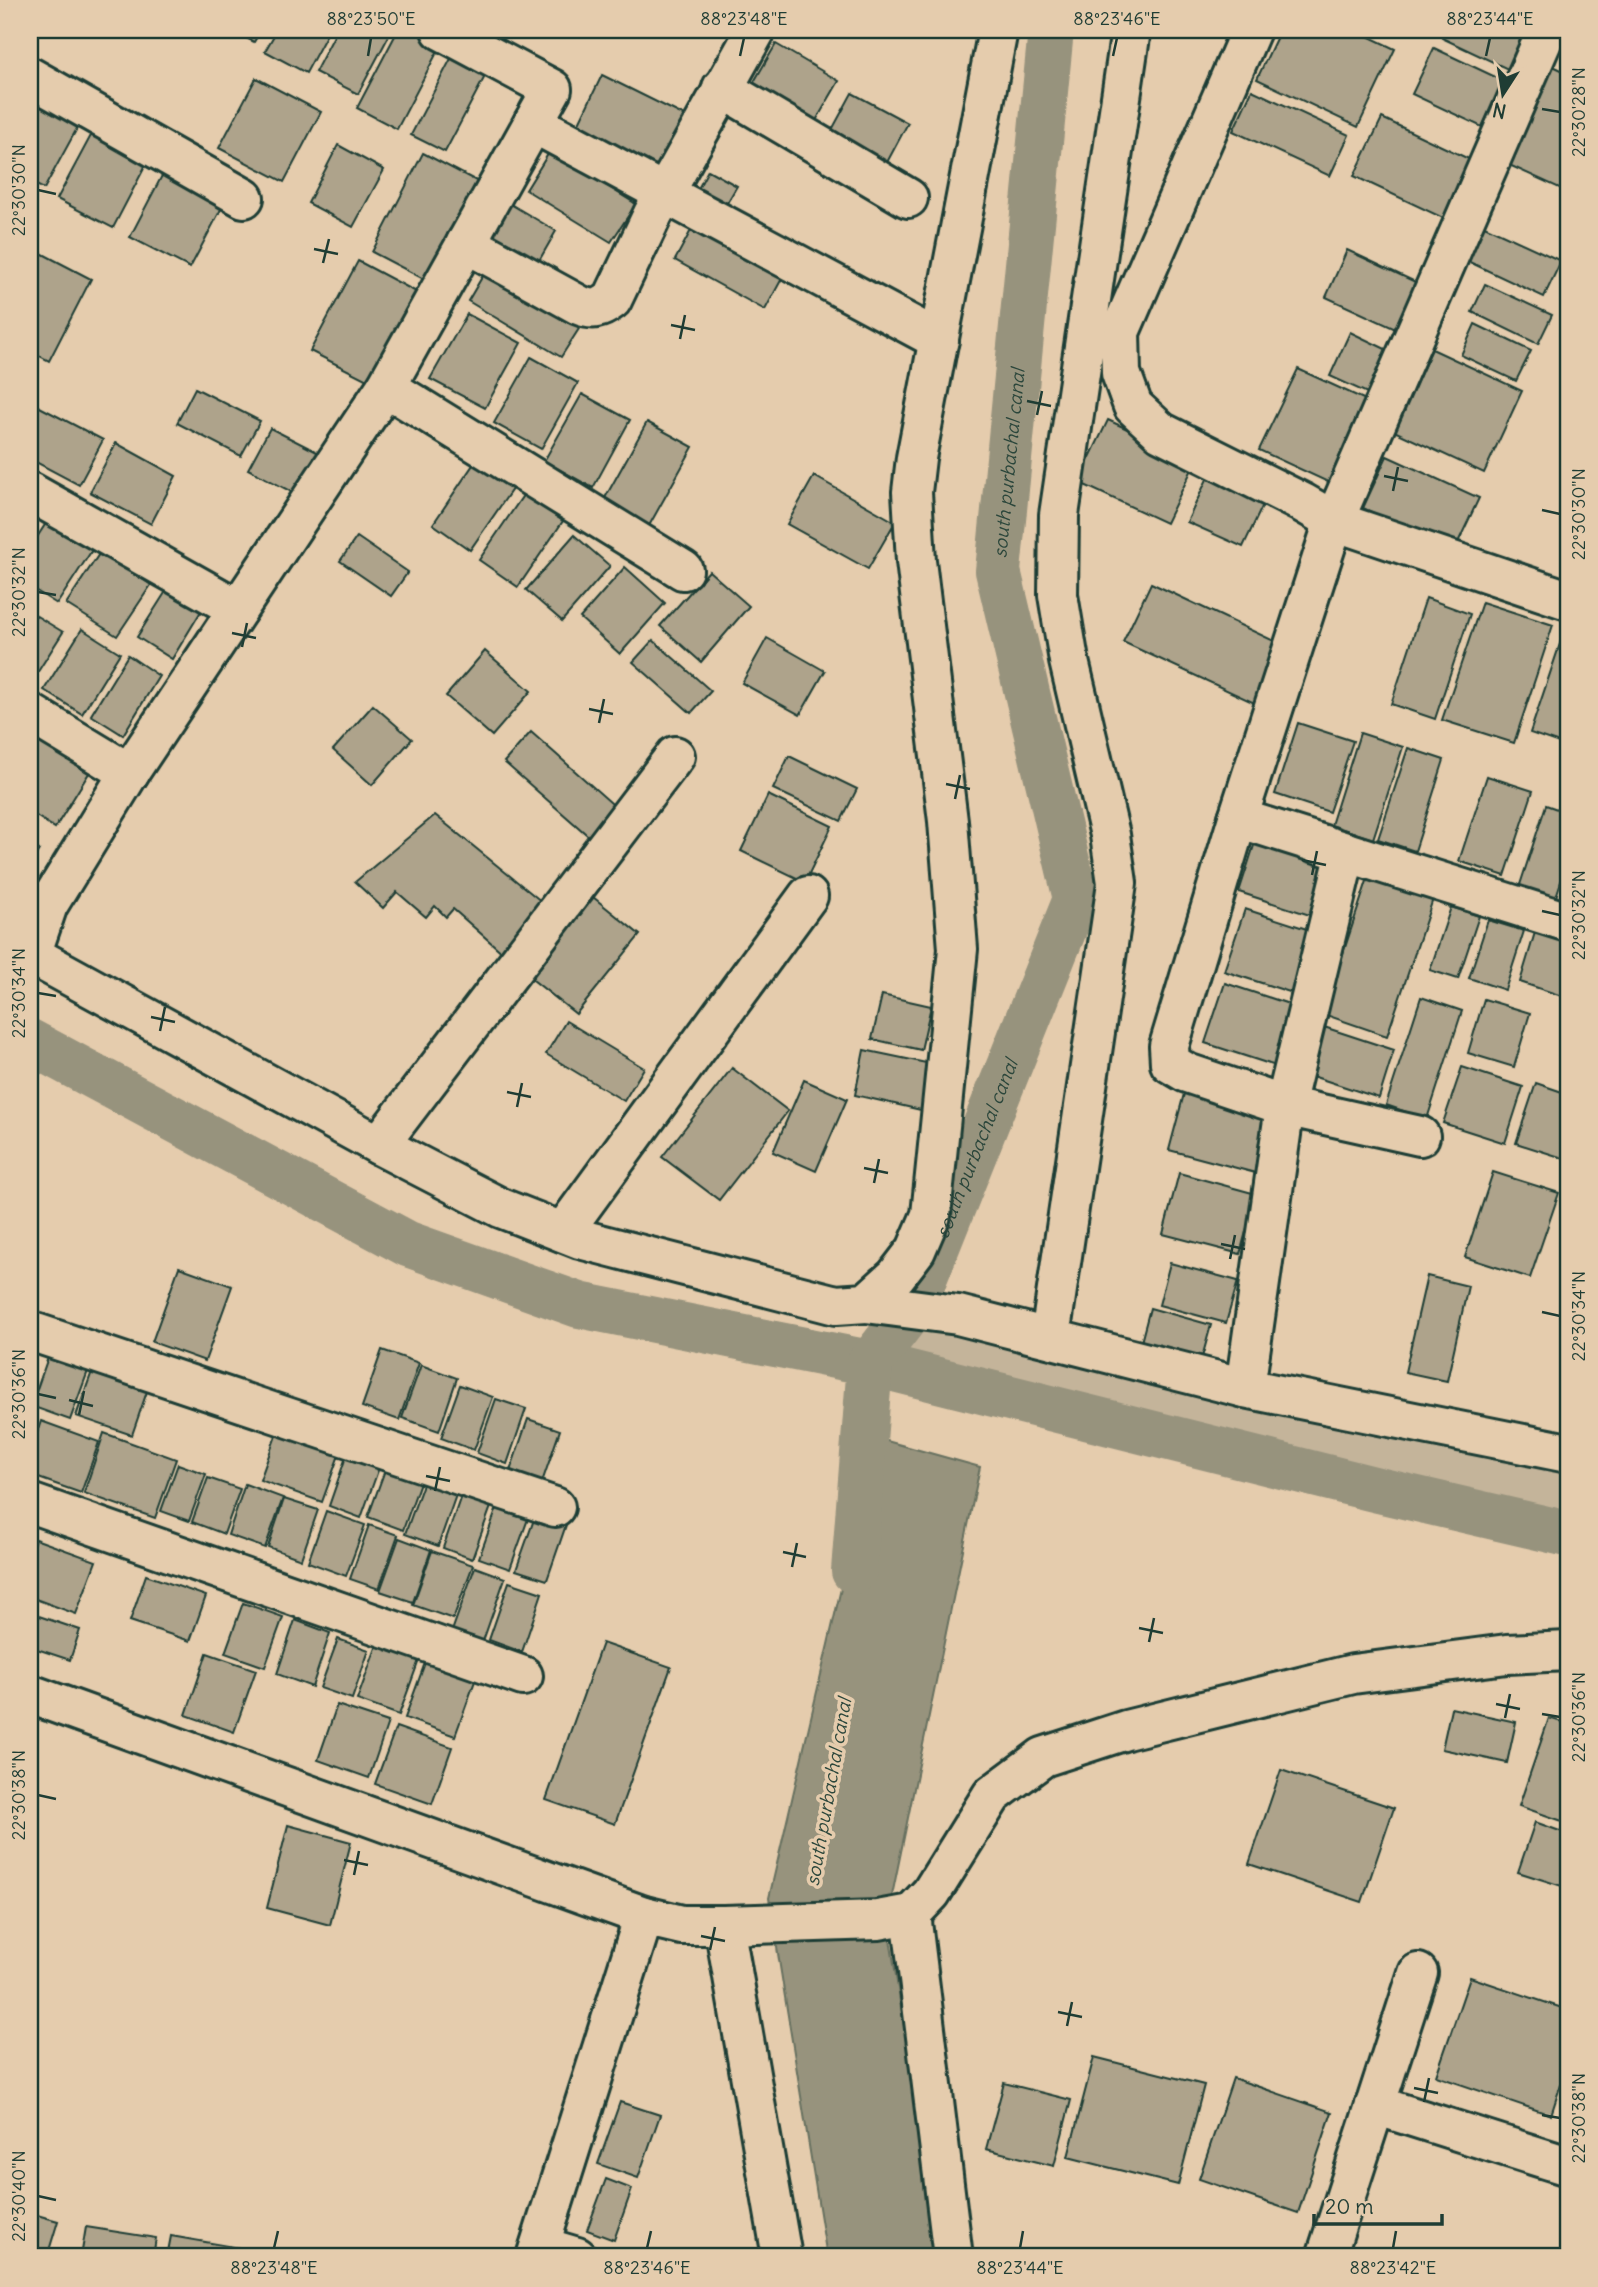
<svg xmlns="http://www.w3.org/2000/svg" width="1598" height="2287" font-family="Delius,sans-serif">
<rect width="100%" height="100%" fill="#e5ccad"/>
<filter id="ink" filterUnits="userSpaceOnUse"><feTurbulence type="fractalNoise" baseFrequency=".0143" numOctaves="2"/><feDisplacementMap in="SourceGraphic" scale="14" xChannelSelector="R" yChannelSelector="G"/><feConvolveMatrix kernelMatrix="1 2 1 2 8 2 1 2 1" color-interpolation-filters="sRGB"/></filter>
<g filter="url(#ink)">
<path fill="#c4b49a" stroke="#727867" stroke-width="2" d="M925,1322L1568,1464V1534L1374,1489L870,1363Z"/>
<path fill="#97937d" stroke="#677160" stroke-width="2" d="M876,1438L980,1467L887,1920L941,2257H827L769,1898Z"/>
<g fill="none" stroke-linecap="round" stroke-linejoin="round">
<g stroke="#97937d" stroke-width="46">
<path d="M30,1042L408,1244L579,1305L870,1363L1374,1489L1568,1534"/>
<path id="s1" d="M854,1571L870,1363L912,1309L1076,899L998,571L1051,30"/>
</g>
</g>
<g fill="#aea38b" stroke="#1f3d34" stroke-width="2">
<path d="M230,30H261L254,42Z"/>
<path d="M277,30H329L306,73L265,51Z"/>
<path d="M337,30H392L358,94L315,72Z"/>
<path d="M398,30H422L443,41L397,129L357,108Z"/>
<path d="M1280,30H1355L1395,49L1358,127L1257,79Z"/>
<path d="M1446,30H1506L1527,40L1512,71L1442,38Z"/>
<path d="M776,44L839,81L814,124L751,87Z"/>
<path d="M458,45L492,63L445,152L411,135Z"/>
<path d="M1434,48L1504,81L1482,127L1412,94Z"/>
<path d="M1553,66L1568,73V185L1566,191L1507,164Z"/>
<path d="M602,75L689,118L664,169L577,127Z"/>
<path d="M256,78L321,112L284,182L219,148Z"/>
<path d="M1252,90L1349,135L1330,176L1233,131Z"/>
<path d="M852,93L908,123L884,168L827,139Z"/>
<path d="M41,103L80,123L44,189L30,182V124Z"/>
<path d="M1382,118L1471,160L1443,218L1354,176Z"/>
<path d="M95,128L150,157L113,228L57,199Z"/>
<path d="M338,145L384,170L353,227L308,203Z"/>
<path d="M550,151L636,204L611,242L526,190Z"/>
<path d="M423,153L486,186L435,285L372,252Z"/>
<path d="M168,164L228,196L190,268L130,237Z"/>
<path d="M708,170L737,186L720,215L692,200Z"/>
<path d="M507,202L556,231L532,273L483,244Z"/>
<path d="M696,221L786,271L765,310L675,260Z"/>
<path d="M1480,224L1561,261L1544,297L1463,259Z"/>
<path d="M1347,250L1424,286L1402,332L1326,297Z"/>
<path d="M41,253L91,279L49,361L30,351V273Z"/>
<path d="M358,261L424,296L377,385L310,351Z"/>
<path d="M488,267L582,324L561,357L468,301Z"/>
<path d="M1485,284L1552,315L1538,344L1472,312Z"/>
<path d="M467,314L521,343L485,408L430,379Z"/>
<path d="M1475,324L1531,351L1516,381L1461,355Z"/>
<path d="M1350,332L1398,355L1378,398L1330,376Z"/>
<path d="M1432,349L1522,391L1484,473L1394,431Z"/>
<path d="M531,357L578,383L541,449L494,423Z"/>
<path d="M1298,369L1368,401L1330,483L1259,450Z"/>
<path d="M195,388L260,421L241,456L177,423Z"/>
<path d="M582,394L630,420L593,488L544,461Z"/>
<path d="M32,403L103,440L79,485L30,459V407Z"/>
<path d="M1108,420L1196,461L1166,523L1078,482Z"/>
<path d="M647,422L693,447L645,533L600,507Z"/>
<path d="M270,428L325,456L303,498L248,469Z"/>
<path d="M116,443L176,476L151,524L90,492Z"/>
<path d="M479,456L517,482L470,550L433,524Z"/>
<path d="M1387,456L1479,498L1454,551L1363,508Z"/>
<path d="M1214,464L1270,490L1243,547L1187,522Z"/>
<path d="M814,476L895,522L868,569L787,524Z"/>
<path d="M524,494L563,521L518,587L479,560Z"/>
<path d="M52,514L96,544L57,604L30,587V548Z"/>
<path d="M574,535L610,566L562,621L526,590Z"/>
<path d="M357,537L408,572L391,596L340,561Z"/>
<path d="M101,551L151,585L117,636L66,604Z"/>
<path d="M625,567L665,603L620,654L580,618Z"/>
<path d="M709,571L749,606L701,662L660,626Z"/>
<path d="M175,577L209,598L172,659L137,637Z"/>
<path d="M1151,583L1291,649L1263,707L1123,642Z"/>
<path d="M1426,598L1470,614L1435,719L1391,704Z"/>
<path d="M1482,602L1553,625L1514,743L1442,720Z"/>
<path d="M30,612L63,632L32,681L30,680Z"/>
<path d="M1566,626L1568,627V746L1530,733Z"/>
<path d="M82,629L120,653L82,714L44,690Z"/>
<path d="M767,638L825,671L800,715L742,683Z"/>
<path d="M653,640L711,691L691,713L633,662Z"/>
<path d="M485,651L531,691L492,736L446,696Z"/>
<path d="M128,655L159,676L123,735L91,715Z"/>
<path d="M373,705L412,739L372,785L333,750Z"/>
<path d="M1298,723L1353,741L1329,812L1275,794Z"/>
<path d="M531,732L619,810L593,840L504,762Z"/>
<path d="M1360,733L1403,747L1373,839L1331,825Z"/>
<path d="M33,738L89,773L55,828L30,812V743Z"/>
<path d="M1408,748L1444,760L1415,851L1378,839Z"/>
<path d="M789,756L857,789L841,821L773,789Z"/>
<path d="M1487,776L1533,791L1505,876L1459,861Z"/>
<path d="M768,795L832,826L805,882L741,851Z"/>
<path d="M1546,805L1568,813V860L1553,906L1517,894Z"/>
<path d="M435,815L547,906L504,954L453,909L446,917L435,906L426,917L397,892L383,908L355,882Z"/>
<path d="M1258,833L1341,861L1322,919L1239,892Z"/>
<path d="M30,843L39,850L30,864Z"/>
<path d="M1368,878L1433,899L1387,1036L1323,1014Z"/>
<path d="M593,897L640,935L576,1014L528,976Z"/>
<path d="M1451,907L1479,916L1458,979L1430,970Z"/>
<path d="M1245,909L1319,933L1299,995L1224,971Z"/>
<path d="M1488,920L1524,931L1505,990L1469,978Z"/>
<path d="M1536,929L1568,940V998L1520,982Z"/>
<path d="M1225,983L1304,1009L1285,1069L1205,1043Z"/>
<path d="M882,995L931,1006L921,1050L872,1039Z"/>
<path d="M1421,997L1462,1011L1427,1119L1386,1105Z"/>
<path d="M1484,999L1530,1013L1514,1067L1468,1053Z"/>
<path d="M566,1021L644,1068L624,1101L546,1054Z"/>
<path d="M1324,1027L1394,1050L1379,1098L1309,1075Z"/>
<path d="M864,1050L931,1064L921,1110L855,1095Z"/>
<path d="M1462,1067L1523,1087L1505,1143L1443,1123Z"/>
<path d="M732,1068L788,1111L719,1200L662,1157Z"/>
<path d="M804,1080L847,1099L816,1171L773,1152Z"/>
<path d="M1536,1083L1568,1094V1143L1563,1158L1516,1143Z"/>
<path d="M1185,1090L1279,1115L1263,1175L1169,1150Z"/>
<path d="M1493,1172L1559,1193L1530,1278L1465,1257Z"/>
<path d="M1179,1173L1256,1194L1240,1254L1163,1234Z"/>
<path d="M1170,1263L1238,1281L1226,1323L1159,1305Z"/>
<path d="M179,1267L232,1286L205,1361L152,1342Z"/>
<path d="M1427,1276L1468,1286L1447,1381L1405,1372Z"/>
<path d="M1150,1308L1211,1325L1201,1361L1140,1346Z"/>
<path d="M52,1346L92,1360L70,1420L31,1406Z"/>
<path d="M382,1350L419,1363L399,1420L362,1407Z"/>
<path d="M98,1355L153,1374L132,1435L76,1416Z"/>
<path d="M421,1365L457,1378L439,1431L402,1418Z"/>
<path d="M460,1385L493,1397L474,1450L441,1438Z"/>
<path d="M496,1399L526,1409L507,1464L477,1453Z"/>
<path d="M528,1419L560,1430L540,1488L508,1477Z"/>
<path d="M41,1421L99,1442L81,1493L30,1475V1454Z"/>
<path d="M278,1430L340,1452L322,1502L260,1480Z"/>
<path d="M104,1433L176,1459L155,1518L84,1493Z"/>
<path d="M347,1454L380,1465L361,1518L329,1506Z"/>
<path d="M178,1464L206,1474L189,1521L161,1511Z"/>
<path d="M385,1470L420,1482L403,1530L368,1517Z"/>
<path d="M208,1478L240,1489L224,1534L192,1522Z"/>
<path d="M245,1484L283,1498L265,1548L228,1535Z"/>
<path d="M423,1484L456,1495L438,1546L405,1534Z"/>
<path d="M463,1490L493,1501L472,1559L443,1548Z"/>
<path d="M284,1499L318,1510L301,1559L268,1547Z"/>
<path d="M498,1505L529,1516L510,1569L479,1558Z"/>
<path d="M326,1511L365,1525L346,1576L308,1562Z"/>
<path d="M537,1511L567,1522L547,1580L516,1570Z"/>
<path d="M369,1525L398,1535L379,1589L350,1579Z"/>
<path d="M399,1538L431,1550L413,1602L380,1591Z"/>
<path d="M35,1539L96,1561L76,1614L30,1597V1553Z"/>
<path d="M432,1551L473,1565L453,1619L413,1605Z"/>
<path d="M475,1567L505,1578L483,1641L452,1631Z"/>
<path d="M146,1575L206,1596L190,1641L130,1621Z"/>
<path d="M509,1582L542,1593L522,1652L489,1640Z"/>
<path d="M243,1603L283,1617L265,1667L225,1653Z"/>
<path d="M30,1613L80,1630L70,1660L37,1649L32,1663H30Z"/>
<path d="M295,1620L330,1633L312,1687L277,1674Z"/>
<path d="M338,1639L369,1650L352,1699L320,1688Z"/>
<path d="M602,1643L671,1667L615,1824L546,1800Z"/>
<path d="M377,1645L419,1660L399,1715L357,1700Z"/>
<path d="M207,1653L256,1670L234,1732L186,1715Z"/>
<path d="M426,1660L476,1678L455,1736L405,1718Z"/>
<path d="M337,1705L388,1722L369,1778L318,1760Z"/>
<path d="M1451,1708L1516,1722L1507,1763L1442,1749Z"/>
<path d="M1549,1718L1568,1724V1823L1519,1806Z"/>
<path d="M396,1727L452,1747L432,1804L375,1784Z"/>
<path d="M1281,1770L1394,1808L1362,1902L1249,1864Z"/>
<path d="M1535,1822L1568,1834V1888L1518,1872Z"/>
<path d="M288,1825L351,1842L330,1925L267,1908Z"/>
<path d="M1470,1977L1568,2010V2062L1551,2115L1436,2076Z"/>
<path d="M1094,2057L1204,2085L1178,2185L1068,2157Z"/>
<path d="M1233,2078L1332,2112L1298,2213L1199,2179Z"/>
<path d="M1004,2083L1071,2100L1054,2166L986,2149Z"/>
<path d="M620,2102L660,2115L638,2178L598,2164Z"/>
<path d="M606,2179L632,2189L614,2240L587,2230Z"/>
<path d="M30,2213L58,2221L47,2257H30Z"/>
<path d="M86,2227L156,2238L153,2257H81Z"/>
<path d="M171,2236L240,2248L238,2257H167Z"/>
</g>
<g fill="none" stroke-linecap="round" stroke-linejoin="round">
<g stroke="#1f3d34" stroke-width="44">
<g id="minor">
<path d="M1251,30L1120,332L1121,373L1133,406L1161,432L1303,503L1334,521L1568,600"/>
<path d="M30,77L244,198"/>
<path d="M722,88L908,198"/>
<path d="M533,123L939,340"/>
<path d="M466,243L579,305C593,311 600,309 612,300L653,214L756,30"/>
<path d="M386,387L683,570"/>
<path d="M30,492L238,609"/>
<path d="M30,713L129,773"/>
<path d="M1238,818L1334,521L1547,30"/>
<path d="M1346,852L1285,1106L1420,1136"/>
<path d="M30,954L379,1145L501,1208L580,1239L836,1305L866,1303L896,1276L916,1250L931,1215L958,949L948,821L916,561L912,492L916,458L998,30"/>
<path d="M30,958L48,905L129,773L386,387L552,89L441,30"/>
<path d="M379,1145L675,756"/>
<path d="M563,1232L808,896"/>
<path d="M866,1303L958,1315L1245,1388L1568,1453"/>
<path d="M30,1331L555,1507"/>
<path d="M1050,1337L1117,883L1110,835L1069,661L1058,595L1059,515L1131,30"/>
<path d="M1245,1388L1285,1106L1187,1073L1170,1063L1169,1046L1238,818L1568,922"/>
<path d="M30,1503L523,1676"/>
<path d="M30,1694L644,1916L682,1925H724L878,1920L911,1914L931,1893L992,1795L1043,1757L1126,1730L1353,1674L1507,1654L1568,1651"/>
<path d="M911,1914L953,2257"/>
<path d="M724,1925L782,2257"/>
<path d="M1375,2105L1568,2166"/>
<path d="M540,2246L577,2257"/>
<path d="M536,2257L644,1916"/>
<path d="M1326,2257L1418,1973"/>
</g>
</g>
<use href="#minor" stroke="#e5ccad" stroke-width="38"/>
</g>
</g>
<path fill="none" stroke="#1f3d34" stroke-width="2.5" d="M368,56L371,38M740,56L744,38M1113,56L1117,38M1486,56L1490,38M1542,109L1560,112M38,190L56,194M314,249L338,254M323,263L329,239M671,325L695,330M680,339L685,315M1027,401L1051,406M1037,415L1042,391M1384,476L1408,481M1393,491L1398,467M1542,510L1560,514M38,592L56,595M232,633L256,638M242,647L247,623M589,709L613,714M599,723L604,699M946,784L970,789M955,799L960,775M1302,860L1326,865M1312,875L1317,851M1542,911L1560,915M38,993L56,996M151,1017L175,1022M160,1031L165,1007M507,1092L531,1097M517,1107L522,1083M864,1168L888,1173M874,1183L879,1159M1221,1244L1245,1249M1230,1259L1235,1235M1542,1312L1560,1316M38,1394L56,1398M69,1400L93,1406M79,1415L84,1391M426,1476L450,1481M435,1491L440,1467M783,1552L806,1557M792,1567L797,1543M1139,1628L1163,1633M1149,1642L1154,1618M1496,1704L1520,1709M1542,1714L1560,1717M1505,1718L1510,1694M38,1795L56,1799M344,1860L368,1865M354,1875L359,1851M701,1936L725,1941M710,1950L715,1927M1058,2012L1082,2017M1067,2026L1072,2002M1414,2088L1438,2093M1424,2102L1429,2078M1542,2115L1560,2118M38,2196L56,2200M274,2248L278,2231M647,2248L651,2231M1020,2248L1023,2231M1393,2248L1396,2231"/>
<g text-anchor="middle" stroke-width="7" stroke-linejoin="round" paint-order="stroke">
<g font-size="19" font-style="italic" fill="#2b463b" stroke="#e5ccad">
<text dy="7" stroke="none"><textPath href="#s1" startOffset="1164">south purbachal canal</textPath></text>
<text dy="7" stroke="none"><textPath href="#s1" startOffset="450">south purbachal canal</textPath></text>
<text transform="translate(828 1792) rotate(-80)" y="7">south purbachal canal</text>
</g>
</g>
<rect width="1598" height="2287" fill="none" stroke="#e5ccad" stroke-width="77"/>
<g transform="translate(1503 94) rotate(192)" stroke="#e5ccad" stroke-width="5" paint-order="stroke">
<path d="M0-5L12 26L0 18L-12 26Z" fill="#1f3d34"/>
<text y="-10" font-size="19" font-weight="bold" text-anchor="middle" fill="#1f3d34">N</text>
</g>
<path d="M1314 2214v10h128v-10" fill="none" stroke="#1f3d34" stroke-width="3.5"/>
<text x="1325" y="2214" font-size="21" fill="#1f3d34" stroke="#e5ccad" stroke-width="5" paint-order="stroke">20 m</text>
<rect x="38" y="38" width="1522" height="2210" fill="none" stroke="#1f3d34" stroke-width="2.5"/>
<g font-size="18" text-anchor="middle" fill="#1f3d34">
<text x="371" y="25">88°23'50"E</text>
<text x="744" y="25">88°23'48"E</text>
<text x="1117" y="25">88°23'46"E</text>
<text x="1490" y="25">88°23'44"E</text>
<text transform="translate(1579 112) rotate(-90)" y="6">22°30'28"N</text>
<text transform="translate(19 190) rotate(-90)" y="6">22°30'30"N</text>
<text transform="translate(1579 514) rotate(-90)" y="6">22°30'30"N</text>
<text transform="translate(19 592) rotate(-90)" y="6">22°30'32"N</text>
<text transform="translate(1579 915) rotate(-90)" y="6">22°30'32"N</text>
<text transform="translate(19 993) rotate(-90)" y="6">22°30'34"N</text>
<text transform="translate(1579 1316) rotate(-90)" y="6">22°30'34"N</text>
<text transform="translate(19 1394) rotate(-90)" y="6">22°30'36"N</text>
<text transform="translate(1579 1717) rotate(-90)" y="6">22°30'36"N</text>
<text transform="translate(19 1795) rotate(-90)" y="6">22°30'38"N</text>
<text transform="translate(1579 2118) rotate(-90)" y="6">22°30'38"N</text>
<text transform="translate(19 2196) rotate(-90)" y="6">22°30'40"N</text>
<text x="274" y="2274">88°23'48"E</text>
<text x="647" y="2274">88°23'46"E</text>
<text x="1020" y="2274">88°23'44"E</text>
<text x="1393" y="2274">88°23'42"E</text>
</g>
</svg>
